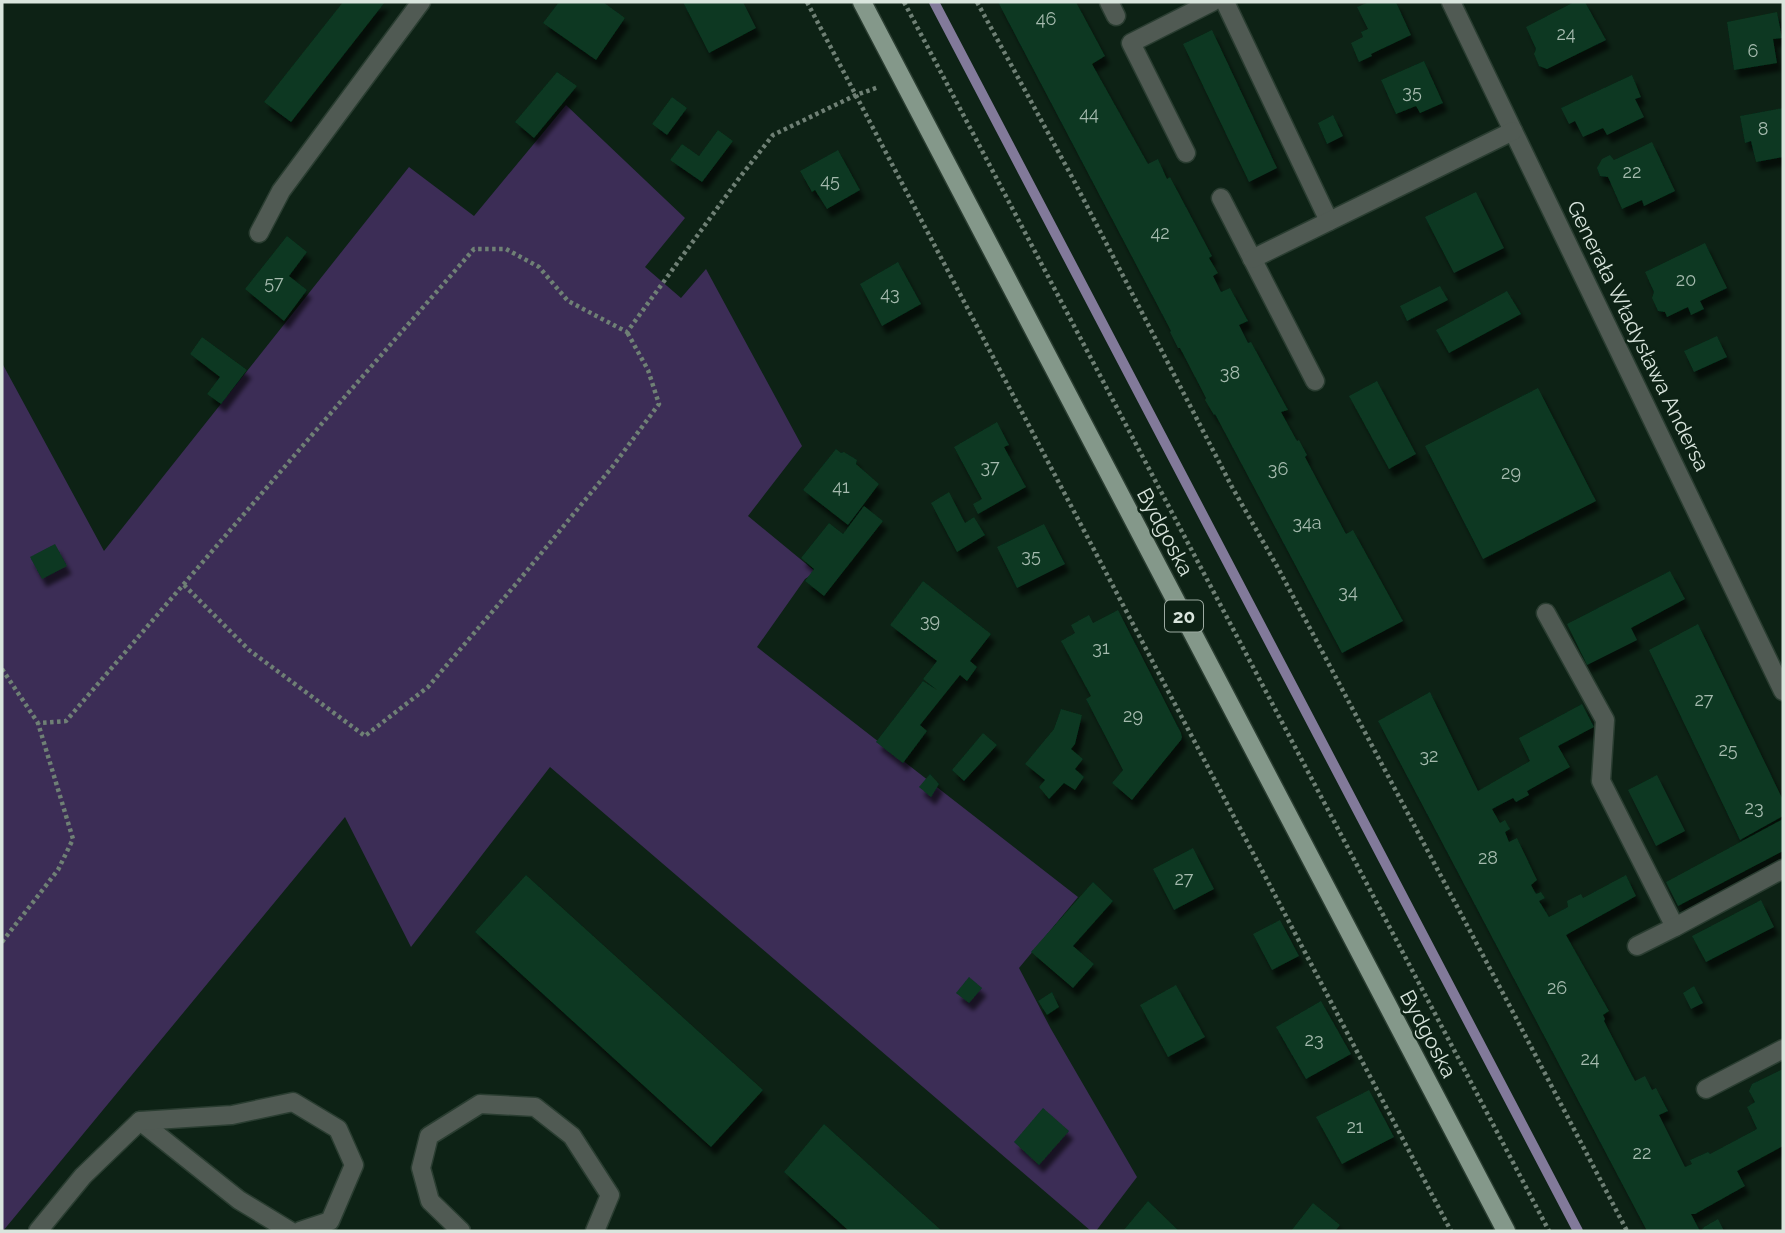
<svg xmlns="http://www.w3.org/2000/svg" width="1785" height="1233" font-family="Raleway,sans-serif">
<defs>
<filter id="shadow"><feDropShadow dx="4.5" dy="8" stdDeviation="2" flood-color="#0009"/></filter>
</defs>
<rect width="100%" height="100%" fill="#0d2215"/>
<path fill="#3c2d56" d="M566,105L685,218L645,267L681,298L706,269L802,446L748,516L816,572L805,579L757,647L1078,897L1019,968L1051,1029L1137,1177L1096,1231H1091L550,767L411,947L345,817L3,1231H2V363L104,551L409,167L474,216Z"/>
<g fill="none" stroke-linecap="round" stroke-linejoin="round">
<path stroke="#827a9a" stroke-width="10" d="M934,2L1578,1231"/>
</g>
<g fill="#0a3720" filter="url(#shadow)">
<path d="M343,2H385L291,122L264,102Z"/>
<path d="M559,2H603L625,18L596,60L543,23Z"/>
<path d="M683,2H743L756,28L709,53Z"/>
<path d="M998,2H1076L1105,56L1092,64L1148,164L1158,159L1167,179L1170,177L1212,256L1209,258L1218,273L1213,276L1221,292L1230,288L1248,321L1239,325L1248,343L1251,342L1288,410L1281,412L1297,441L1299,440L1307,455L1305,457L1346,534L1353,530L1403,621L1342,653L1215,414L1214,415L1205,400L1206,398L1180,348H1178L1170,332L1171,331Z"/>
<path d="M1369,2H1396L1411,35L1371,54L1372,56L1359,62L1351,43L1363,37L1361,32L1368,29L1357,7Z"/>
<path d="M1574,2H1585L1606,40L1547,69L1539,66L1534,54L1536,49L1526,27Z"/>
<path d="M1777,12L1782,38L1773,39L1777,63L1734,70L1727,22Z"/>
<path d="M1212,30L1277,168L1249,182L1183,44Z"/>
<path d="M1424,61L1443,103L1420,113L1416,106L1396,114L1381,80Z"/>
<path d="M557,72L577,86L534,138L515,122Z"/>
<path d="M1632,75L1641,97L1635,99L1644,117L1607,135L1603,128L1583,137L1575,121L1569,124L1561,108Z"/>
<path d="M672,97L687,108L667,135L652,124Z"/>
<path d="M1783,108V157L1756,162L1751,141L1745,143L1740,116Z"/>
<path d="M1333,115L1343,136L1327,144L1318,123Z"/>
<path d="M718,130L733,141L702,182L670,160L682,144L699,156Z"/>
<path d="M1652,142L1675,191L1644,206L1642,200L1622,209L1608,177L1600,176L1597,168L1602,159L1610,155L1614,160Z"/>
<path d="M838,150L860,190L827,209L815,190L812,192L800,171Z"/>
<path d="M1476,192L1504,248L1454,273L1425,217Z"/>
<path d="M287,236L307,252L289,276L307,290L284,321L245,289Z"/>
<path d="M1705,243L1727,288L1700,301L1704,309L1691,315L1688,307L1667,317L1665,312L1658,311L1652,298L1654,292L1645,272Z"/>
<path d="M898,262L921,304L882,326L860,284Z"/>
<path d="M1440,286L1448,300L1407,321L1400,306Z"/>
<path d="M1507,291L1521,314L1449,353L1436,330Z"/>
<path d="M1717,336L1727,357L1694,372L1684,351Z"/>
<path d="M202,337L247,370L221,404L207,394L220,377L190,354Z"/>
<path d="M1377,381L1416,454L1389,469L1349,396Z"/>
<path d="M1538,388L1596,501L1483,559L1425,446Z"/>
<path d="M997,422L1009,445L1004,447L1026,487L978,514L973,504L982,499L954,447Z"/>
<path d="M836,449L841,453L844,452L857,460L856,464L879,484L848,525L803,490Z"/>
<path d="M949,492L965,523L974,517L985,535L957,552L931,503Z"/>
<path d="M864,506L883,521L824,596L805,581L814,569L801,558L829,523L843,534Z"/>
<path d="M1044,524L1065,564L1017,588L997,547Z"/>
<path d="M55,544L67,566L42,579L30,557Z"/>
<path d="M1670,571L1685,599L1631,628L1637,640L1587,665L1567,624Z"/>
<path d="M923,581L991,634L970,661L977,667L967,681L960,675L920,725L927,731L903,763L876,742L923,681L937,690L923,679L937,661L890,625Z"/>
<path d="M1118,610L1181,733L1182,737L1181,740L1132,800L1112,783L1123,770L1086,699L1091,696L1061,641L1075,633L1071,625L1089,615L1093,623Z"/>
<path d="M1698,624L1783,800V816L1740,840L1649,650Z"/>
<path d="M1430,692L1478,791L1530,761L1519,738L1582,704L1594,727L1558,746L1570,767L1527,791L1529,795L1516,802L1513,798L1492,809L1500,823L1505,820L1510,829L1505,832L1509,842L1517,838L1537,880L1531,885L1536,894L1541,892L1545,898L1539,901L1549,917L1568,907L1567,901L1581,894L1583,898L1626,875L1636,896L1566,935L1609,1011L1603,1015L1605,1019L1604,1021L1635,1081L1645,1076L1652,1090L1656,1088L1668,1111L1659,1115L1685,1167L1692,1164L1690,1160L1708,1152L1710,1154L1757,1129L1747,1107L1755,1102L1749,1091L1752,1084L1783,1069V1146L1737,1171L1745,1186L1695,1214H1691L1700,1231H1647L1378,721Z"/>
<path d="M1061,709L1082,715L1075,744L1071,749L1083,759L1075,769L1084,777L1075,790L1064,783L1049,799L1039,787L1045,780L1025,764L1054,729Z"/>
<path d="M983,733L997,745L964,781L952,770Z"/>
<path d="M930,774L939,784L931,797L919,787Z"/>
<path d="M1657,775L1685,831L1656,846L1628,790Z"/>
<path d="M1783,819V851L1678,906L1666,882Z"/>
<path d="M1193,848L1214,889L1174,910L1153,869Z"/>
<path d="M526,875L763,1090L711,1147L475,932Z"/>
<path d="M1093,882L1113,901L1073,946L1094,964L1073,988L1031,952Z"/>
<path d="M1761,900L1774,927L1706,962L1692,936Z"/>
<path d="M1280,920L1299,956L1272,970L1253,934Z"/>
<path d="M969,977L982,988L969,1003L956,993Z"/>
<path d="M1176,985L1205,1037L1168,1057L1140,1005Z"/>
<path d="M1694,986L1703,1003L1691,1009L1683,993Z"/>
<path d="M1052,992L1059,1007L1047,1015L1038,1001Z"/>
<path d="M1321,1001L1351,1054L1306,1079L1276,1027Z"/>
<path d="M1369,1090L1394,1137L1342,1164L1316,1117Z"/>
<path d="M1043,1108L1069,1131L1039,1165L1014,1142Z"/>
<path d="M824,1124L942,1231H849L784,1172Z"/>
<path d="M1148,1201L1179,1231H1123Z"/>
<path d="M1313,1203L1340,1225L1336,1230L1338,1231H1291Z"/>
<path d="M1718,1219L1724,1231H1701L1704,1227Z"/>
</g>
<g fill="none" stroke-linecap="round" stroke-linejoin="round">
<g stroke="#2a3d31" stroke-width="21">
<g id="service">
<path d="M140,1121L239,1200L290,1231"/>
<path d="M38,1231L83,1176L140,1121L232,1115L293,1102L338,1129L354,1165L330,1221L300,1231"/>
<path d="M461,1231L430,1201L421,1168L429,1136L480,1104L535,1107L572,1136L610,1195L595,1231"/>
</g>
</g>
<g stroke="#2a3d31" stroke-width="21">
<g id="minor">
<path d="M1109,2L1116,16"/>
<path d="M1225,2L1329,221"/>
<path d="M1451,2L1783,691"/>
<path d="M1186,153L1131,43L1212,2"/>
<path d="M1221,198L1315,381"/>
<path d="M259,233L281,191L421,2"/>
<path d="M1252,259L1513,131"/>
<path d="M1546,613L1605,720L1601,781L1675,927"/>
<path d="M1637,946L1675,927L1783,869"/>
<path d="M1706,1089L1783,1049"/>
</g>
</g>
<g stroke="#2a3d31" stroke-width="21">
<path id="primary" d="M862,2L1506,1231"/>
</g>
<g stroke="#6f8075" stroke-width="4.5" stroke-dasharray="3.5 3.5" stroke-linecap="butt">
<path d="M807,2L1451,1231"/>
<path d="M904,2L1549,1231"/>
<path d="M977,2L1072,177L1232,487L1278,568L1515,1016L1627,1231"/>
<path d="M184,585L249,650L365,736L428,687L516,584L613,466L659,404L648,370L627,332"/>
<path d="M2,669L38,723L66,721L349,392L474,249H506L539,267L568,301L627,332L740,177L773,135L856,95L879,87"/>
<path d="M2,942L58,870L73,839L38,723"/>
</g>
<use href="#service" stroke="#505a53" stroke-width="18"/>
<use href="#minor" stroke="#505a53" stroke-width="18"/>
<use href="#primary" stroke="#84988a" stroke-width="18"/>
</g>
<g text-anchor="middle" stroke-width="5" stroke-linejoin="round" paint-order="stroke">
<g font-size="18" fill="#a5baae">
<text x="1046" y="25">46</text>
<text x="1566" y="40">24</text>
<text x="1753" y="57">6</text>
<text x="1412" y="98">35</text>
<text x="1089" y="120">44</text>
<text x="1763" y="135">8</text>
<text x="1632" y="178">22</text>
<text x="830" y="187">45</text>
<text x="1160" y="239">42</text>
<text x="1686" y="286">20</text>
<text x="274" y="289">57</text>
<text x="890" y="300">43</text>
<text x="1230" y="379">38</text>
<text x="990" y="473">37</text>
<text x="1278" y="475">36</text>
<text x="1511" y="479">29</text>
<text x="841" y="493">41</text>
<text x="1307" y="529">34a</text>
<text x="1031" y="562">35</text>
<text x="1348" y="598">34</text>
<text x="930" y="627">39</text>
<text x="1101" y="654">31</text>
<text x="1704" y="706">27</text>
<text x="1133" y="722">29</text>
<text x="1728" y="756">25</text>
<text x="1429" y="762">32</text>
<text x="1754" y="814">23</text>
<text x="1488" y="864">28</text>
<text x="1184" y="885">27</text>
<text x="1557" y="994">26</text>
<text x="1314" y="1046">23</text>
<text x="1590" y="1065">24</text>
<text x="1355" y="1133">21</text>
<text x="1642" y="1159">22</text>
</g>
<rect fill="#0d2215" stroke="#9caaa1" stroke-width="2" x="1165" y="600.5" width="38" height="31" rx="5"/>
<g font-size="19" font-weight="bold" fill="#d9e5dd">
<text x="1184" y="623">20</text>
</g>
<g font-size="21" fill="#d9e5dd" stroke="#0d2215">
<text transform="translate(1638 336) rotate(64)" y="7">Generała Władysława Andersa</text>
<text transform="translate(1165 532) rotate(62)" y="7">Bydgoska</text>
<text transform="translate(1428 1034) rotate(62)" y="7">Bydgoska</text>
</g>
</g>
<rect width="1785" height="1233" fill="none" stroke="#d9e5dd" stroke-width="7"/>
</svg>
